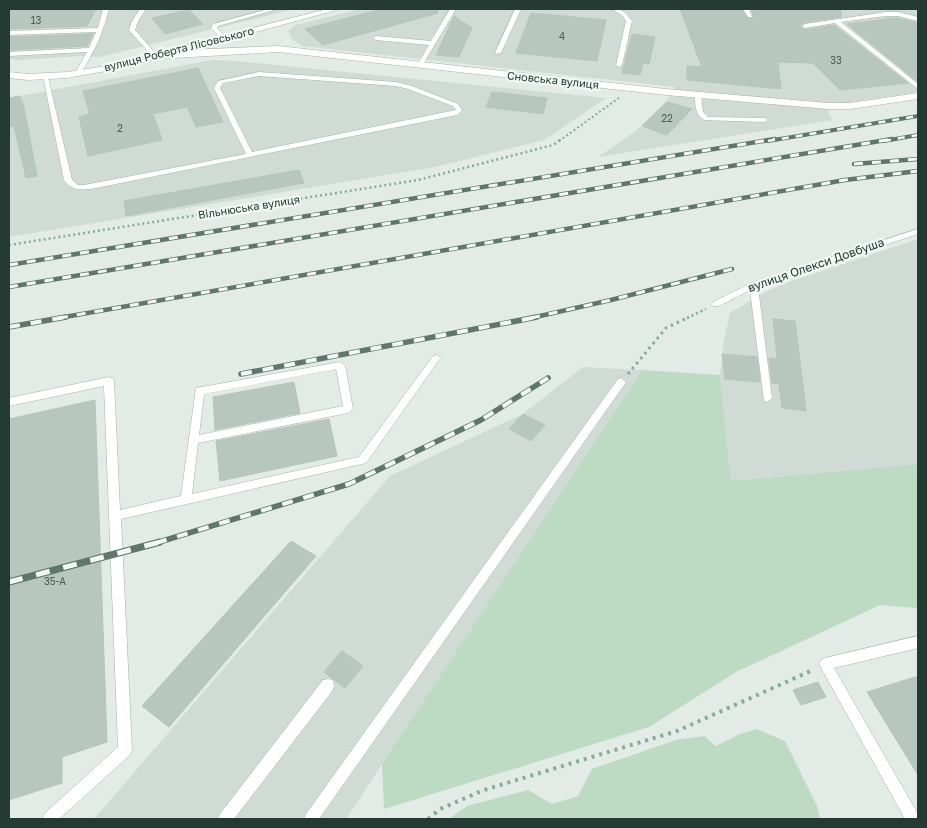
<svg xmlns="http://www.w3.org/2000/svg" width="927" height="828" font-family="'Golos Text',sans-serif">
<rect width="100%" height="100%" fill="#e2ebe6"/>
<g fill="#d0dbd5">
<path d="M9,9H294L100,57L82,56L18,60L9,59Z"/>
<path d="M360,9H918V92L845,103L822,102L833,120L598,157L637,130L668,99L675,87L302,46L292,39L288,31L296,25Z"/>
<path d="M212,60L236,61L606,98L544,140L435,167L9,237V98Z"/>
<path d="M918,239V464L731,481L720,375L724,341L730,313L765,292L789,282Z"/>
<path d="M583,367L642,370L346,819H94L390,476L523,414Z"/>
</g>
<g fill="#bcdbc2">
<path d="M642,370L720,375L731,481L918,464V608L880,605L736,672L649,727L384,809L382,764Z"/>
<path d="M756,729L785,741L817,806L820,819H449L467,806L528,790L552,804L578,796L592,769L676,740L704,736L716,746L740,734Z"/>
</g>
<g fill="#b7c6bf" stroke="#b5c4bd">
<path d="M9,9H96L87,26L9,29Z"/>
<path d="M382,9H437L438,13L323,45L305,29Z"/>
<path d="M680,9H741L748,19L754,18L751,9H841V17L805,22L800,27L805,30L834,25L908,83L840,90L813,63L778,62L781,89L687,80V66L702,67Z"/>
<path d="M189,10L203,24L165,34L152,18Z"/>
<path d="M531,13L606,20L597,61L516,53Z"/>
<path d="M454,16L472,28L459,57L436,55Z"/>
<path d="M896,18L918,23V82L847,24Z"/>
<path d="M93,34L87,46L9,50V37Z"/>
<path d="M632,34L655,37L649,64L643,63L640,75L622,73Z"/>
<path d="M198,68L223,122L196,127L187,107L153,114L162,140L88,156L79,117L90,114L83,91Z"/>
<path d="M492,92L547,98L543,114L486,107Z"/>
<path d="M20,96L22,103H23L37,176L26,178L14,126L9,127V98Z"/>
<path d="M667,102L692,109L667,135L642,126Z"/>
<path d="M299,170L304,183L126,216L124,201Z"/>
<path d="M773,319L795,321L806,411L782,408L779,384L772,383L769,358L777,359Z"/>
<path d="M722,354L757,357L760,382L725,379Z"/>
<path d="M294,382L300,413L215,430L213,397Z"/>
<path d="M95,400L107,742L62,757V783L9,800V419Z"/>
<path d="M523,414L545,425L531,441L509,429Z"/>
<path d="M329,419L337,456L220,481L216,441Z"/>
<path d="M291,541L316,556L169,727L142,706Z"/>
<path d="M342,651L363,666L345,688L324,672Z"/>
<path d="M918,676V775L867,692Z"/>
<path d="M818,682L826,697L801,705L793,690Z"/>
</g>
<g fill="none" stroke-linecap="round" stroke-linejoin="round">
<g stroke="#a5b3ac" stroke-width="1">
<g id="lane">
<path d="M103,9H109C103,33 94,53 80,74L75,73L87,52L9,56V52L89,48L96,32L9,35V31L98,28Z"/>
<path d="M140,9H146L138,21L135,30L157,55V57H153L129,30L132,21Z"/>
<path d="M269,9H278L218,26L217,28L227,38L226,39H222L211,28L213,24Z"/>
<path d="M450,9H456L422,66L417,65L429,45L376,40L373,38L376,36L431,41Z"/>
<path d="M515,9H521L501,53L496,54L495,53Z"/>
<path d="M611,9C621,8 626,13 632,21L622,65L619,67L616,65L626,21L622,15Z"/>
<path d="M743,9H749L752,17H748Z"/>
<path d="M886,12H898L918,17V21L898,16H886L841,22L918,84V89L835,23L805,28L802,26L805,24Z"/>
<path d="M259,72L396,82L412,86L458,104L462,110L457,115L91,189C80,190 71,190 64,180L43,76L48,77L72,180L78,185H84L246,154L214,88L218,81ZM259,76L396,86L408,89L453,106L456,110L252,152L220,88L223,83Z"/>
<path d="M698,93L701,95L703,112L708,117L765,118L768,120L765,122L704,120C695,114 695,105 695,95Z"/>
<path d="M918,229V234L758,287L772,398L767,402L764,401L750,290L719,306H713L712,304L713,302L751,283Z"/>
<path d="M436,355L441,358L439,360L366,463L121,519L132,750L130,755L59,819H42L44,814L118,747L104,386L9,406V398L109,377L112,378L114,381L120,510L181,496L196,388L340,362L345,365L353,409L348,413L198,443L192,494L359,457L433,356ZM336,369L343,406L199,435L204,394Z"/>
<path d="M621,378L626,382L624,385L319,819H304L306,814L618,379Z"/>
<path d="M918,636V648L834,668L918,814V819H905L819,664L821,660L825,658Z"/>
<path d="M328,679L333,680L334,685L333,690L234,819H218L220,814L323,680Z"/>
</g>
</g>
<g stroke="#a5b3ac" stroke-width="1">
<g id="street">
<path d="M327,9H340L190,50L185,47L187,45Z"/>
<path d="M278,46L666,89L828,103H850L918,93V99L850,109H828L666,95L278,52L156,59L106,71L67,78L28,80L9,78V72L28,74L67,72L106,66L163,51Z"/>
</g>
</g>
<path stroke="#85ac9d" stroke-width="2" stroke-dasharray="2 2.5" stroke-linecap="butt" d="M559,141L619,98"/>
<g stroke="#85ac9d" stroke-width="2.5" stroke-dasharray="2 3" stroke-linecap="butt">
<path d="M9,245L418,180L553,145L561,139"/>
<path d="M687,318L706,309"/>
</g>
<path stroke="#85ac9d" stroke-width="3" stroke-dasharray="2.5 4" stroke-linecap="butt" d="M628,374L666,328L689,317"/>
<path stroke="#85ac9d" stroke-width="4" stroke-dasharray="3 5" stroke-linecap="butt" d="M428,819L440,809L484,790L677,731L813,670"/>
<use href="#lane" fill="#fff" fill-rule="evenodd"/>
<use href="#street" fill="#fff" fill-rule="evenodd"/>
<g stroke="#5e766e" stroke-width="4">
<g id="rail-far3">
<path d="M768,141L918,116"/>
<path d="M884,141L918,135"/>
</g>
</g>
<g stroke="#5e766e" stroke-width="4.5">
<g id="rail-far2">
<path d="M854,164L918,159"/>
<path d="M9,265L775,139"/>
<path d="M9,287L892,139"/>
<path d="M59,318L845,180L918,171"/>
<path d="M531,318L611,300L732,269"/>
</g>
</g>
<g stroke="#5e766e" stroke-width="5.5">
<g id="rail-far1">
<path d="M9,327L66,317"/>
<path d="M241,374L537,317"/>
<path d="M156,543L349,484L481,420L548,378"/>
</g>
</g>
<g stroke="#5e766e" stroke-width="7">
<path id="rail" d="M9,582L160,542"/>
</g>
<use href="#rail-far3" stroke="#f2f8f5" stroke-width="2.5" stroke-dasharray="7" stroke-linecap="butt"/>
<use href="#rail-far2" stroke="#f2f8f5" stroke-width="3" stroke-dasharray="9" stroke-linecap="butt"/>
<use href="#rail-far1" stroke="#f2f8f5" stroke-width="4" stroke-dasharray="11" stroke-linecap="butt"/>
<use href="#rail" stroke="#f2f8f5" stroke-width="5" stroke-dasharray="14" stroke-linecap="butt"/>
</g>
<g text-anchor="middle" stroke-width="4.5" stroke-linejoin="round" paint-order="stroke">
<g font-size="10" fill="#485e55">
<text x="36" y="24">13</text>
<text x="562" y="40">4</text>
<text x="836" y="64">33</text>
<text x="667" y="122">22</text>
<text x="120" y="132">2</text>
<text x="55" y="585">35-А</text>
</g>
<g font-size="11" fill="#233b32" stroke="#f2f8f5">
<text transform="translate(179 49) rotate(-14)" y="4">вулиця Роберта Лісовського</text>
<text transform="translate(553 80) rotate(6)" y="4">Сновська вулиця</text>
<text transform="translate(249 207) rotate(-9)" y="4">Вільнюська вулиця</text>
</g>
<g font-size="12" fill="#233b32" stroke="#f2f8f5">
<text transform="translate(816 265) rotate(-19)" y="4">вулиця Олекси Довбуша</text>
</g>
</g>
<rect width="927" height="828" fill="none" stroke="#233b32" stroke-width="20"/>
</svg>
